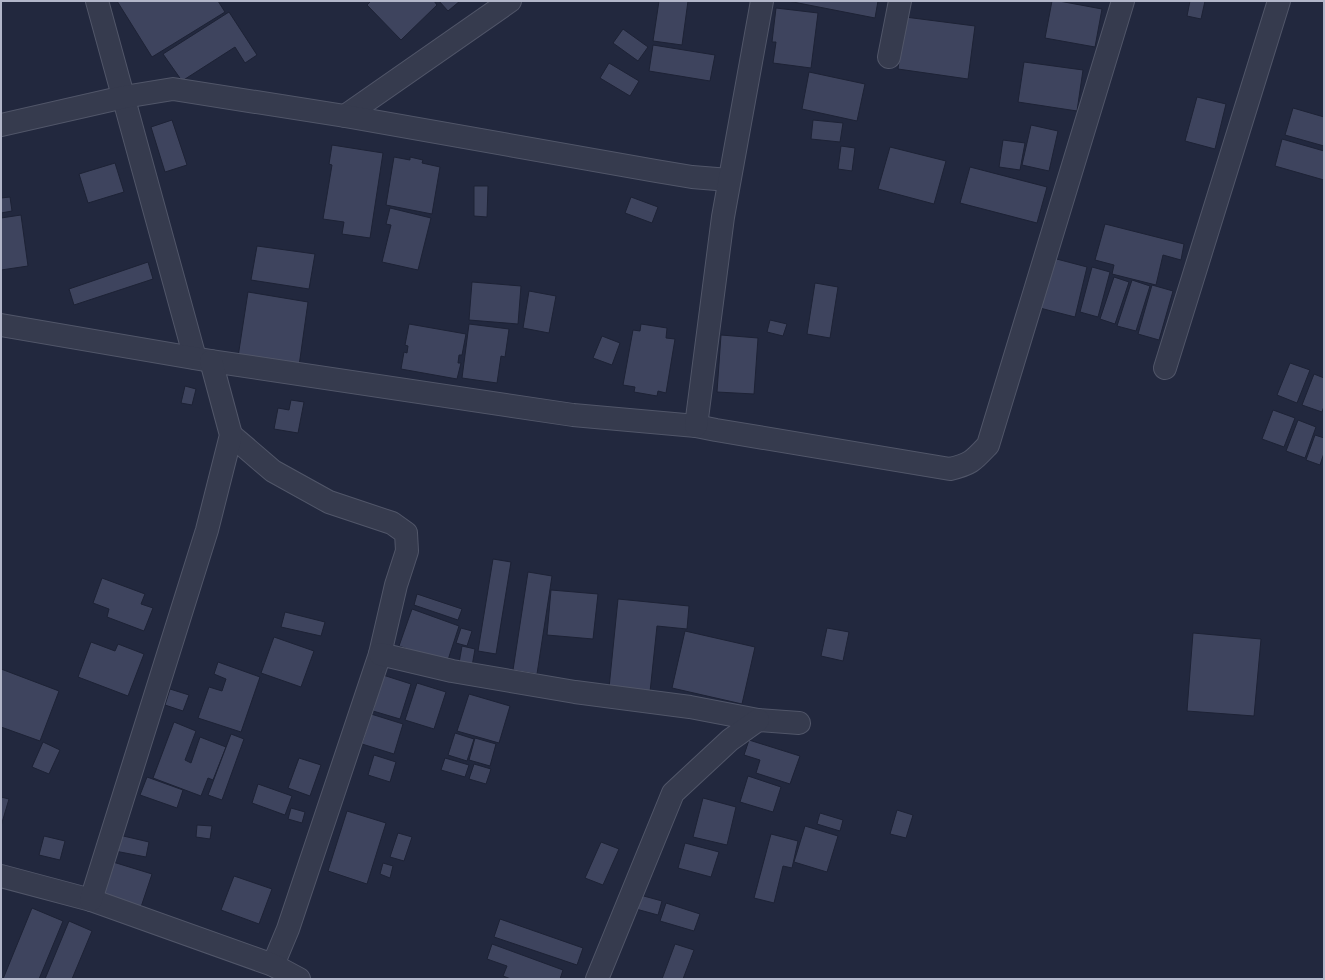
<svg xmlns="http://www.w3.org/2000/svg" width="1325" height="980" font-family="Montserrat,sans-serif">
<rect width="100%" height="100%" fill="#22283e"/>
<g fill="#3e445e" stroke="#1d2235">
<path d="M117,1H218L225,12L152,57Z"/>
<path d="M371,1H434L437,5L401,40L367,5Z"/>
<path d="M439,1H460L448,11Z"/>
<path d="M659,1H688L682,45L653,41Z"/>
<path d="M788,1H878L875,18Z"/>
<path d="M1052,1H1059L1102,9L1095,47L1045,38Z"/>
<path d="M1190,1H1205L1201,19L1187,16Z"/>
<path d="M776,8L818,13L811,68L773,63L776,42H772Z"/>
<path d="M229,12L257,55L245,63L235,47L182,81L163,54Z"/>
<path d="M905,17L975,26L968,79L898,69Z"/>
<path d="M623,29L648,47L638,61L613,43Z"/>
<path d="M653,45L715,55L710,81L649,71Z"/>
<path d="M1024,62L1083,70L1077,111L1018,102Z"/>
<path d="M609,63L639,81L630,96L600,78Z"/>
<path d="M809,72L865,84L857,121L802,109Z"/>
<path d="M1197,97L1226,104L1215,149L1185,141Z"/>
<path d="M1293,108L1324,117V146L1285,135Z"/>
<path d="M172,120L187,165L165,172L151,127Z"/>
<path d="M813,120L843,123L840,142L811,139Z"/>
<path d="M1031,125L1058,131L1049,171L1022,165Z"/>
<path d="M1282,139L1324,151V180L1275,166Z"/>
<path d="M1003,140L1025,143L1020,170L999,167Z"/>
<path d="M332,145L383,153L370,238L342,234L344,222L323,219L332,165L329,164Z"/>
<path d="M841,146L855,148L852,171L838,169Z"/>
<path d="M890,147L946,161L934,204L878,189Z"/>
<path d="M394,157L410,160V157L423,160L422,163L440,167L432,214L386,205Z"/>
<path d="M115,163L124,192L88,203L79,174Z"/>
<path d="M970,167L1047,187L1037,223L960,203Z"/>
<path d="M474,186H488L487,217L474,216Z"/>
<path d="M10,197L12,211L1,213V198Z"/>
<path d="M631,197L658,207L652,223L625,213Z"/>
<path d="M390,208L431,218L418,270L382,262L391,225L386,224Z"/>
<path d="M21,215L28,266L1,270V218Z"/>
<path d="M1105,224L1184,244L1181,260L1163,255L1156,285L1112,274L1114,265L1095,260Z"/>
<path d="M257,246L315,254L309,289L251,280Z"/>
<path d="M1049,257L1087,267L1075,317L1036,307Z"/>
<path d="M148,262L153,279L74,305L69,289Z"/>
<path d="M1092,267L1110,272L1098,317L1080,312Z"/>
<path d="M1114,277L1129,282L1115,324L1100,319Z"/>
<path d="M1132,280L1150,286L1136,331L1117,326Z"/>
<path d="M472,282L521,286L518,324L469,320Z"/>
<path d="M815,283L838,287L830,338L807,334Z"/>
<path d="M1152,285L1173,291L1159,340L1138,334Z"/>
<path d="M529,291L556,296L549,333L523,328Z"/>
<path d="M248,292L308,302L299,366L238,357Z"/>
<path d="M770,320L787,324L783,336L767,332Z"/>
<path d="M409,324L466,334L462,355H459L458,363H461L457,379L401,369L404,352L407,353L408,346L405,345Z"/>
<path d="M469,324L509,329L505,357L501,356L497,383L462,378Z"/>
<path d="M641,324L667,328L666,338L675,339L666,393L658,391L657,396L634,392L635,387L623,385L633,330L640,331Z"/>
<path d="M721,335L758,338L754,394L717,392Z"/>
<path d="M602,336L620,343L612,365L593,358Z"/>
<path d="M1290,363L1310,370L1297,403L1277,395Z"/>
<path d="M1314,374L1324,378V406L1322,412L1302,405Z"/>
<path d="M185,386L196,389L192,405L181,403Z"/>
<path d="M291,400L304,402L298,433L274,429L278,408L289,410Z"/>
<path d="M1273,410L1295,418L1284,447L1262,439Z"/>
<path d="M1298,420L1316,427L1305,458L1286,451Z"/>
<path d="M1315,435L1324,438V453L1320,465L1306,460Z"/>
<path d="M493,559L511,562L496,654L478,651Z"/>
<path d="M528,572L552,576L537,674L513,670Z"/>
<path d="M102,578L145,594L141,604L153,608L144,631L107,617L109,609L93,603Z"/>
<path d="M551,590L598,594L593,639L547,635Z"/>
<path d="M417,594L462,609L458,620L414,605Z"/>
<path d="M618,599L689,606L687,629L657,626L650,692L609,688Z"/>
<path d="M412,609L459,626L447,663L399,646Z"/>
<path d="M285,612L325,622L321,636L281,627Z"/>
<path d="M461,628L472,631L467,646L456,643Z"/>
<path d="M827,628L849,632L843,661L821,656Z"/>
<path d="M685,631L755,647L742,704L672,688Z"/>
<path d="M1193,633L1261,639L1254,716L1187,711Z"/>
<path d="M274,637L314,651L301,687L261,673Z"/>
<path d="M91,642L115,651L118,644L144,654L128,696L78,677Z"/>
<path d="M462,646L475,649L471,672L458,669Z"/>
<path d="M218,662L260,677L241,732L198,718L209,687L222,691L226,679L214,674Z"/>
<path d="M1,669L59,691L40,741L1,727Z"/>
<path d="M383,675L411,684L400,719L373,711Z"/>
<path d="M417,683L446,692L434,729L405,720Z"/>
<path d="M170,689L189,695L183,711L165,705Z"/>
<path d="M469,694L510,706L499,743L457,731Z"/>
<path d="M371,714L403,724L394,754L362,744Z"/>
<path d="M174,722L196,731L185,760L191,763L200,737L226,747L213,780L208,778L201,796L153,778Z"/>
<path d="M455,733L474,739L467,761L448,755Z"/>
<path d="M231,734L244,739L222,800L208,795Z"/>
<path d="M475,738L496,744L490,766L469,760Z"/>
<path d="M749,740L800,756L790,784L756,773L760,760L744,755Z"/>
<path d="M43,742L60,750L49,774L32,767Z"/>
<path d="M374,755L396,762L390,782L368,775Z"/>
<path d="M299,758L321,765L310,796L288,788Z"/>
<path d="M445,758L469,765L465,777L441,770Z"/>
<path d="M474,764L491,769L486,784L469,779Z"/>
<path d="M748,776L781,787L773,812L740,802Z"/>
<path d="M147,777L183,790L177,808L140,795Z"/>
<path d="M258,784L292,796L285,815L252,803Z"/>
<path d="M1,797L9,799L1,826Z"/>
<path d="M703,798L736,807L727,845L693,837Z"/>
<path d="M291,808L305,812L302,823L288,819Z"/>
<path d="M897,810L913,815L906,838L890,834Z"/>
<path d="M347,811L386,823L367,884L328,871Z"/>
<path d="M820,813L843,820L840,831L817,824Z"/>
<path d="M197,825L212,826L210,839L196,837Z"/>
<path d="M805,826L838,836L827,872L794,862Z"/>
<path d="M398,833L412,837L404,861L390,857Z"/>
<path d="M771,834L798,841L792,868L783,866L774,903L754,898Z"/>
<path d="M119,835L149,842L146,857L115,851Z"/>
<path d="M44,836L65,841L60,860L39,855Z"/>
<path d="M601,842L619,849L603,885L585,878Z"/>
<path d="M685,843L719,852L711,877L678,868Z"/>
<path d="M113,862L152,874L141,907L102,895Z"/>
<path d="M383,863L393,866L390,878L380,874Z"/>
<path d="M234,876L272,889L259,924L221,910Z"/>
<path d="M640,895L662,901L658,915L636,909Z"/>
<path d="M666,903L700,914L694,931L660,921Z"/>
<path d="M32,908L63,921L39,979H3Z"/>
<path d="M500,919L583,948L577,965L494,937Z"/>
<path d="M69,921L92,931L72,979H45Z"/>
<path d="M492,944L563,970L560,979H511L503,976L507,966L487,959Z"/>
<path d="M675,944L694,950L683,979H662Z"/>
</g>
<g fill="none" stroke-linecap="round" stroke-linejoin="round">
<g stroke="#515669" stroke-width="24">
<g id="minor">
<path d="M97,1L195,358"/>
<path d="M889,57L900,1"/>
<path d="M345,116L510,1"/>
<path d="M1,125L124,97L173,89L345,116L656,171L692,177L729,180"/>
<path d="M1,325L211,361L573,415L696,426L716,430L950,469C971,464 973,461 988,445L1123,1"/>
<path d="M1165,368L1279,1"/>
<path d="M696,426L723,217L762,1"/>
<path d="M231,435L273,471L329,502L392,523L406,533L407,551L396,585L380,654L288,929L273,965"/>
<path d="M380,654L452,671L575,692L690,707L758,720L799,723"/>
<path d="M1,876L91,900L273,965L299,979"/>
<path d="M91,900L207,530L231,435L211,361"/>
<path d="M597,979L673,793L730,740L758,720"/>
</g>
</g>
<use href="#minor" stroke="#363b4e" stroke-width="22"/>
</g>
<rect width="1325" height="980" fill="none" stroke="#b2b6c9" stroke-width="4"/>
</svg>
